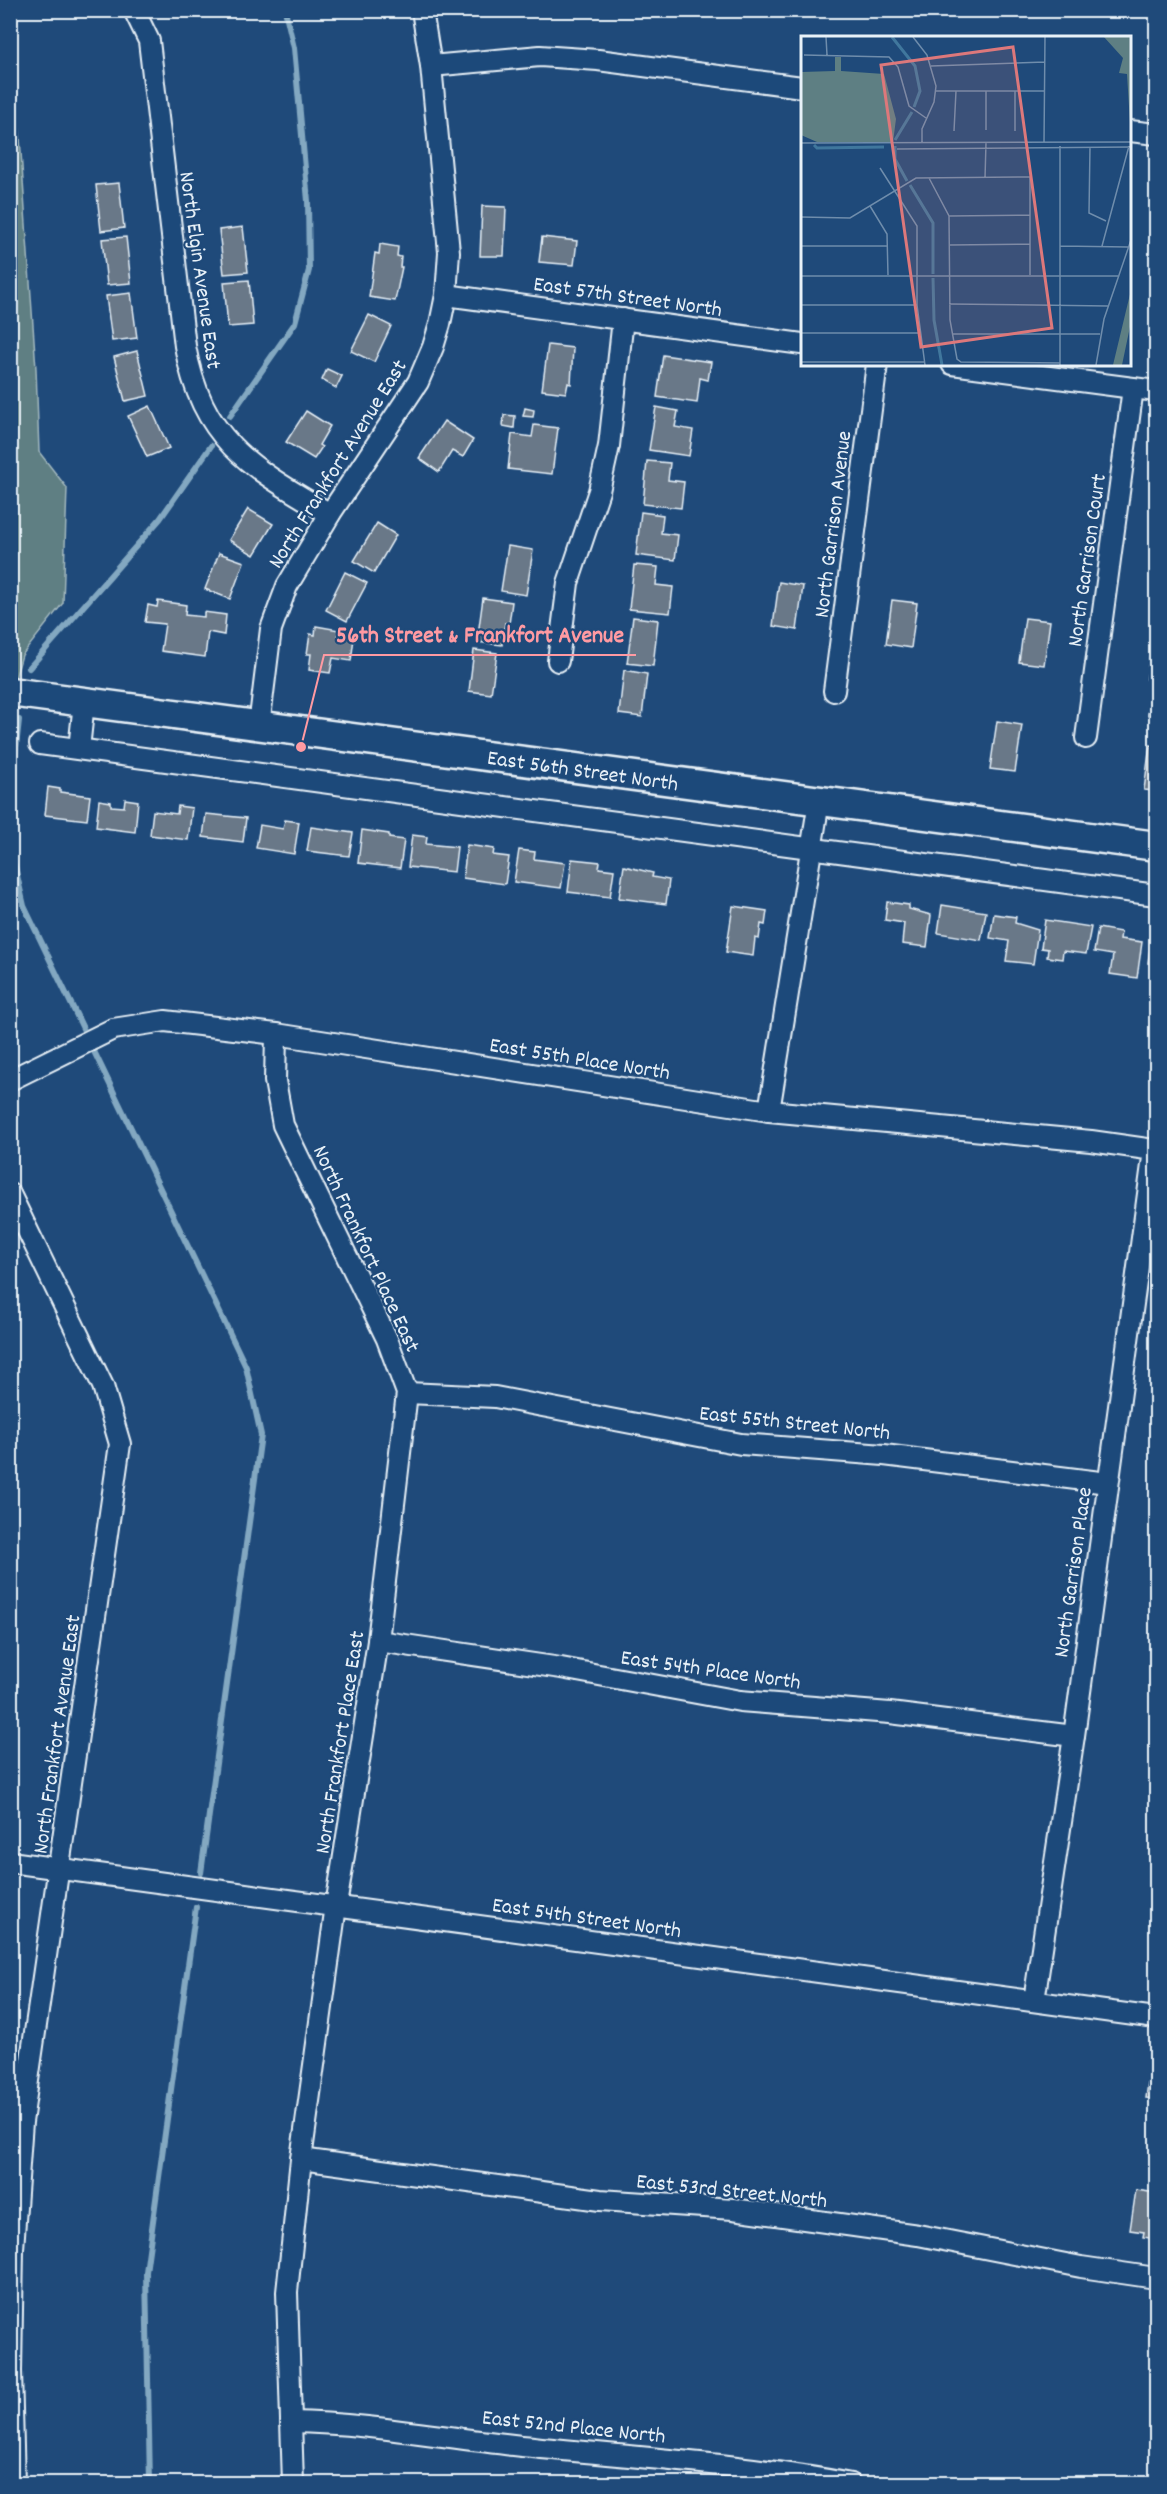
<svg xmlns="http://www.w3.org/2000/svg" width="1167" height="2494" font-family="Dekko,sans-serif">
<rect width="100%" height="100%" fill="#1f4a7a"/>
<filter id="ink" filterUnits="userSpaceOnUse"><feTurbulence type="fractalNoise" baseFrequency=".0167" numOctaves="2"/><feDisplacementMap in="SourceGraphic" scale="12" xChannelSelector="R" yChannelSelector="G"/><feConvolveMatrix kernelMatrix="1 2 1 2 8 2 1 2 1" color-interpolation-filters="sRGB"/></filter>
<g filter="url(#ink)">
<path fill="#5e7f83" stroke="#a3b8be" stroke-width="1.5" d="M10,78L16,80L36,369L39,452L67,488L63,603L22,655L15,679L10,678Z"/>
<g fill="none" stroke-linecap="round" stroke-linejoin="round">
<g stroke="#83a8c1" stroke-width="6">
<path d="M230,416L295,323L309,270L308,201L294,48L285,10"/>
<path d="M29,668L160,519L211,446"/>
<path d="M10,802L19,720"/>
<path d="M10,845L24,906L246,1367L261,1435L201,1873"/>
<path d="M150,2484L146,2272L196,1907"/>
</g>
</g>
<g fill="#697888" stroke="#e8f1f8" stroke-width="1.5">
<path d="M119,183L124,228L101,231L96,185Z"/>
<path d="M482,206L506,207L504,256H480Z"/>
<path d="M243,227L248,272L224,274L219,230Z"/>
<path d="M126,237L131,283L107,285L102,239Z"/>
<path d="M542,237L577,241L574,265L539,262Z"/>
<path d="M380,244L398,247L397,256L401,257L400,267H402L395,301L369,297L375,253L379,254Z"/>
<path d="M249,280L253,325L228,327L224,282Z"/>
<path d="M131,293L137,338L112,341L106,296Z"/>
<path d="M369,315L391,326L374,362L351,351Z"/>
<path d="M548,345L573,348L571,384L568,383L566,393L542,390Z"/>
<path d="M137,351L148,396L125,401L114,357Z"/>
<path d="M663,355L711,362L708,380L700,378L697,403L657,397Z"/>
<path d="M327,369L342,376L336,388L322,380Z"/>
<path d="M150,406L169,448L147,457L128,416Z"/>
<path d="M656,407L678,411L675,427L693,430L689,456L649,450Z"/>
<path d="M525,408L534,410L533,417L523,416Z"/>
<path d="M306,411L330,426L319,445L322,447L314,459L286,442Z"/>
<path d="M504,415L515,416L514,428L503,426Z"/>
<path d="M444,421L473,440L463,457L452,451L439,472L419,458Z"/>
<path d="M534,425L558,428L552,474L508,469L512,434L532,437Z"/>
<path d="M647,461L670,463L668,480L684,482L681,508L643,504Z"/>
<path d="M248,509L273,524L254,555L229,540Z"/>
<path d="M641,512L663,515L661,533L678,535L675,560L636,555Z"/>
<path d="M377,523L396,535L374,573L354,561Z"/>
<path d="M508,546L533,550L526,595L501,591Z"/>
<path d="M219,553L244,562L230,599L205,589Z"/>
<path d="M634,565L658,567L656,585L673,587L670,613L629,609Z"/>
<path d="M345,572L367,583L347,621L326,610Z"/>
<path d="M779,582L803,586L797,630L773,626Z"/>
<path d="M483,598L512,602L509,624L505,623L502,645L477,642Z"/>
<path d="M892,600L917,603L911,648L886,644Z"/>
<path d="M158,601L186,605L185,615L204,617V612L226,615L224,635L208,632L205,657L161,651L165,624L145,622L148,605L157,607Z"/>
<path d="M633,617L658,620L653,666L627,663Z"/>
<path d="M1025,618L1050,621L1044,665L1019,662Z"/>
<path d="M316,626L339,630L338,635L354,638L351,661L333,658L330,673L309,670L311,654H307L310,634L315,635Z"/>
<path d="M1152,635H1156V680L1147,679Z"/>
<path d="M474,650L497,653L491,694L469,691Z"/>
<path d="M624,670L647,674L642,717L619,714Z"/>
<path d="M1151,690H1156V728L1151,727L1153,716L1148,715Z"/>
<path d="M997,721L1022,725L1015,772L990,769Z"/>
<path d="M1150,745L1156,746V791L1144,790Z"/>
<path d="M48,787L60,789V792L90,796L87,820L45,815Z"/>
<path d="M125,799L138,801L135,832L96,827L99,800L111,802V806L124,807Z"/>
<path d="M178,806L192,808L188,840L150,835L153,811L177,814Z"/>
<path d="M206,814L246,818L243,842L203,837Z"/>
<path d="M285,820L299,822L294,854L256,848L260,825L283,829Z"/>
<path d="M311,827L353,833L349,856L307,851Z"/>
<path d="M362,830L389,834V838L404,840L400,868L358,863Z"/>
<path d="M412,835L427,837L426,844L457,847L454,872L408,867Z"/>
<path d="M467,845L494,849L493,855L509,857L505,884L463,878Z"/>
<path d="M519,850L535,852L534,859L565,863L561,888L514,882Z"/>
<path d="M572,859L600,862L599,868L614,870L610,897L568,892Z"/>
<path d="M624,866L653,873L652,877L669,880L666,904L619,898Z"/>
<path d="M887,902L909,905V909L931,915L927,947L902,944L904,923L885,920Z"/>
<path d="M942,905L986,912L981,940L938,933Z"/>
<path d="M733,906L767,911L765,925L761,924L759,939L755,938L753,956L726,952Z"/>
<path d="M994,914L1016,917L1015,923L1038,930L1033,964L1006,961L1009,941L990,938Z"/>
<path d="M1045,920L1091,927L1086,954L1063,951L1062,959L1047,957L1048,949L1041,948Z"/>
<path d="M1098,928L1121,932L1120,939L1142,942L1137,978L1110,974L1113,955L1094,952Z"/>
<path d="M1152,933L1156,934V964L1148,963Z"/>
<path d="M1150,2069L1156,2070V2099L1146,2098Z"/>
<path d="M1136,2190L1156,2193V2239L1143,2237L1144,2232L1130,2230Z"/>
</g>
<g fill="none" stroke-linecap="round" stroke-linejoin="round">
<g stroke="#e8f1f8" stroke-width="24">
<g id="street">
<path d="M134,10L149,41L185,346C202,442 252,468 330,514"/>
<path d="M431,66L540,56L598,60L802,87"/>
<path d="M1130,131L1156,134"/>
<path d="M446,295L802,344"/>
<path d="M952,364L1156,391"/>
<path d="M558,661L568,583L599,491L609,446L623,319"/>
<path d="M834,691L877,364"/>
<path d="M259,726L271,629L287,586L330,514L418,382L433,347L440,324L446,295L449,252L431,66L422,10"/>
<path d="M1086,738L1133,388"/>
<path d="M40,744L1156,895"/>
<path d="M79,749L84,702"/>
<path d="M276,1034L275,1081L283,1125L387,1339L407,1393L378,1641L336,1906L301,2159L287,2292L293,2484"/>
<path d="M10,1080L113,1029L165,1021L276,1034L769,1111L1091,1141L1154,1150L1074,1736L1034,2001"/>
<path d="M769,1111L819,801"/>
<path d="M10,1194L103,1386L120,1444L22,2122L13,2249L11,2371L14,2484"/>
<path d="M407,1393L495,1397L741,1444L884,1455L1108,1483"/>
<path d="M378,1641L561,1668L740,1701L890,1713L1074,1736"/>
<path d="M10,1862L1156,2018"/>
<path d="M301,2159L600,2200L733,2209L918,2235L1081,2267L1156,2278"/>
<path d="M291,2422C366,2423 439,2437 513,2445C626,2457 739,2463 851,2484"/>
</g>
</g>
<g stroke="#e8f1f8" stroke-width="33">
<path id="secondary" d="M10,692L1156,846"/>
</g>
<use href="#street" stroke="#1f4a7a" stroke-width="20"/>
<use href="#secondary" stroke="#1f4a7a" stroke-width="28"/>
</g>
</g>
<g text-anchor="middle" stroke-width="4.5" stroke-linejoin="round" paint-order="stroke">
<g font-size="22" fill="#e8f1f8" stroke="#1f4a7a">
<text transform="translate(202 270) rotate(82)" y="8">North Elgin Avenue East</text>
<text transform="translate(628 295) rotate(8)" y="8">East 57th Street North</text>
<text transform="translate(336 463) rotate(-58)" y="8">North Frankfort Avenue East</text>
<text transform="translate(831 524) rotate(-83)" y="8">North Garrison Avenue</text>
<text transform="translate(1085 560) rotate(-82)" y="8">North Garrison Court</text>
<text transform="translate(583 769) rotate(8)" y="8">East 56th Street North</text>
<text transform="translate(580 1057) rotate(9)" y="8">East 55th Place North</text>
<text transform="translate(368 1248) rotate(65)" y="8">North Frankfort Place East</text>
<text transform="translate(795 1421) rotate(6)" y="8">East 55th Street North</text>
<text transform="translate(1071 1572) rotate(-82)" y="8">North Garrison Place</text>
<text transform="translate(711 1668) rotate(8)" y="8">East 54th Place North</text>
<text transform="translate(55 1734) rotate(-82)" y="8">North Frankfort Avenue East</text>
<text transform="translate(338 1742) rotate(-81)" y="8">North Frankfort Place East</text>
<text transform="translate(587 1916) rotate(8)" y="8">East 54th Street North</text>
<text transform="translate(732 2189) rotate(6)" y="8">East 53rd Street North</text>
<text transform="translate(574 2425) rotate(6)" y="8">East 52nd Place North</text>
</g>
</g>
<g transform="translate(801 36)">
<rect width="330" height="330" fill="#1f4a7a"/>
<path d="M303,1H330V103L326,38L318,37L322,22ZM34,21H40V35L83,38L95,83L92,106H16L0,99V36L34,35ZM330,254V286L321,329H312Z" fill="#5e7f83"/>
<path fill="none" stroke="#40779d" stroke-width="3" d="M91,1L114,30L119,55L113,71M94,104L111,76M13,109L16,112L83,111M94,110V123L106,145M109,149L132,187V238M132,242L133,284L141,329"/>
<path fill="none" stroke="#6f8dac" stroke-width="1.5" d="M25,1L26,19M112,1L126,19L135,50L133,66L121,93V107M3,19L88,21L97,31L108,70L125,82M130,30L244,26M135,55H244M185,55V94M214,55V95M153,95L155,55M243,106L244,1M0,107L330,106M259,110V329M289,111L288,177L305,185M96,113L330,111M79,132L116,190V269L124,329M128,142L148,180L149,284L156,323L160,326L259,327M184,142L185,107M69,170L86,198L87,239M148,180L229,179M0,181L49,182L115,142L229,141V239M149,209L229,208M0,210H87M259,210L327,211M301,210L328,110M0,240H318M148,268L307,270M0,269H116M0,297H119M151,298H299M0,326H124M295,329L303,283L330,204"/>
<path fill="#dd787b" fill-opacity="0.15" stroke="#dd787b" stroke-width="3" d="M212,11L251,292L120,311L80,29Z"/>
<rect width="330" height="330" fill="none" stroke="#e8f1f8" stroke-width="3"/>
</g>
<path fill="none" stroke="#ff9aa2" stroke-width="2" d="M301 747L324 655H636"/>
<circle fill="#ff9aa2" stroke="#1f4a7a" stroke-width="2" cx="301" cy="747" r="6"/>
<g font-size="24" text-anchor="middle" font-weight="bold" fill="#ff9aa2" stroke="#1f4a7a" stroke-width="4.5" stroke-linejoin="round" paint-order="stroke">
<text x="480" y="642">56th Street &amp; Frankfort Avenue</text>
</g>
<rect width="1167" height="2494" fill="none" stroke="#1f4a7a" stroke-width="36"/>
<rect x="18" y="18" width="1131" height="2458" fill="none" stroke="#e8f1f8" stroke-width="2" filter="url(#ink)"/>
</svg>
